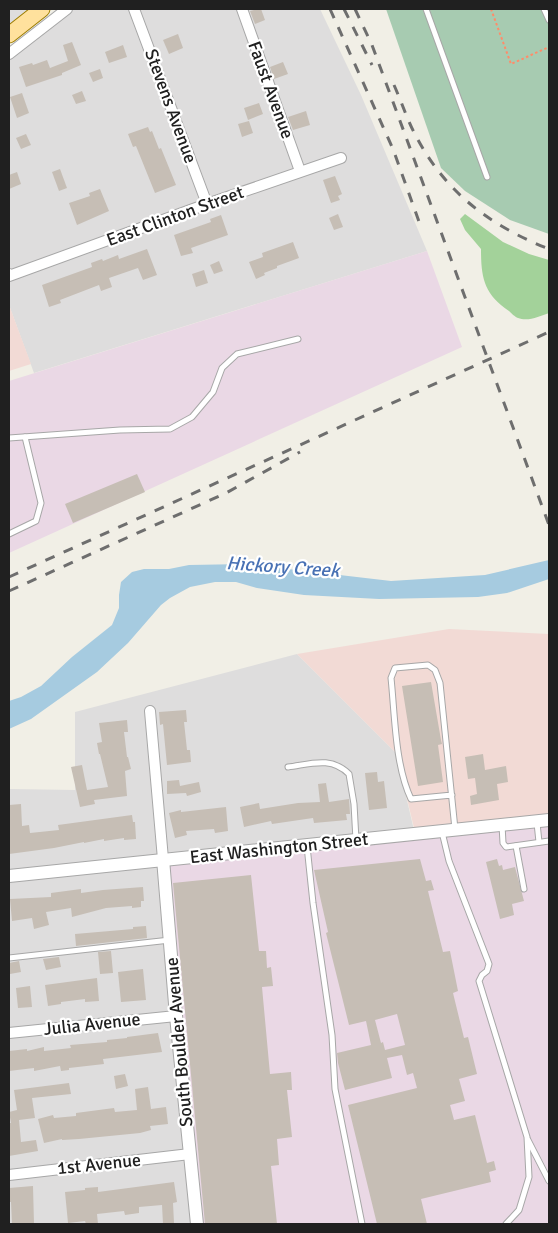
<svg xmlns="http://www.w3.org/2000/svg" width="558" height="1233" font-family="Signika,sans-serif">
<rect width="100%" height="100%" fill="#f1efe6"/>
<g fill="#dedddd">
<path d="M9,9H36L9,30Z"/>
<path d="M57,9H320L361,95L427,251L34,373L9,305V47Z"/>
<path d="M297,654L396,753L416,839L197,1224H9V789L75,790V712Z"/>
</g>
<g fill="#f2dad5">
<path d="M9,305L31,364L9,371Z"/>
<path d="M449,629L549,634V817L415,832L396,753L297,654Z"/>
</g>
<g fill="#ead8e5">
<path d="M427,251L462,347L9,553V381Z"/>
<path d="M549,823V1224H197L169,863Z"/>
</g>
<path fill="#a3d29a" d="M465,214L503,242L529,254L549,260V313C540,316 528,322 518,318C515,317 511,313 509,311C484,294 481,278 481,249L465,230L460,219Z"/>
<path fill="#a7cbb1" d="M386,9H549V234L510,220L465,191L441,168Z"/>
<path fill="#a6cbe0" d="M549,560V579L507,593L478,597L379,599L304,595L257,588L236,582H215L190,587L170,598L161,605L128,643L97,672L31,719L9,729V701L21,697L41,686L72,657L112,625L119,608V595L121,582L132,572L144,569H169L189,565L245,564L391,581L485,575Z"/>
<g fill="#c6beb5" fill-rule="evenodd">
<path d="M258,9H261L265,20L255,24L250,11Z"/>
<path d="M178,34L183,48L169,54L163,40Z"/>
<path d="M72,42L81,65L62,73V75L26,87L19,67L32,63L33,65L47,60L50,68L68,61L63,45Z"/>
<path d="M123,45L127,57L109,63L105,52Z"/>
<path d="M283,62L288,74L274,79L270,67Z"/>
<path d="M100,69L103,78L93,82L89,73Z"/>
<path d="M82,91L86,101L76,104L72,95Z"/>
<path d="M22,93L29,113L17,118L10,97Z"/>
<path d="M259,103L263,114L248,120L244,108Z"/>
<path d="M306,111L310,125L293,130L288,117Z"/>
<path d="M249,121L253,133L242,137L238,124Z"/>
<path d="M148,127L150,132L152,131L159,149L161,148L176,185L155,193L136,146L133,147L128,134Z"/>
<path d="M26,134L31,145L21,149L16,138Z"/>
<path d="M60,169L67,188L59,191L52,172Z"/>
<path d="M17,172L21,184L9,189V175Z"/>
<path d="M335,176L342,194L338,196L340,200L331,203L323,180Z"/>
<path d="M100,189L109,211L77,225L69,203L90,196L89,193Z"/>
<path d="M338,214L343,227L334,230L329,218Z"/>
<path d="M221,215L228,235L191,248L193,253L181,256L174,235L211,222L210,219Z"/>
<path d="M293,242L299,258L277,266V268L264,273L265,275L256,279L249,262L263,257L262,253Z"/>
<path d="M147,249L157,275L143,280L138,268L109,278L112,287L101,291L99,285L60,300L61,303L49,307L42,285L92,267L91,263L102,259L103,261L118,255L119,259Z"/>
<path d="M219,261L223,271L214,274L210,265Z"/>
<path d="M204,270L208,283L196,287L192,274Z"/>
<path d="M137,474L145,492L73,523L65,504Z"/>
<path d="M431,682L441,740L442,744L438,745L443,782L418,786L402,686Z"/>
<path d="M186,710L187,722H184L187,750H190L191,762L167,765L163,724L160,725L159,712Z"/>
<path d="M127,720L128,732H124L127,757H128L131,769L125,771L127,796L94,800L95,804L80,807L71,767L82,765L87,790L108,787L100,754H99L97,743L102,742L99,723Z"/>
<path d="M483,754L485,770L506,766L508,782L497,784L499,800L471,805L470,796L477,794L475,778L468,779L465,757Z"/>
<path d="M377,772L378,782L384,781L387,808L369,810L365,773Z"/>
<path d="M179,780L180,786L199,782L201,792L187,796L186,793L167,794V781Z"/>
<path d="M326,783L329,802L349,799L350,814H346L347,820L314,823L313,818L272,824L271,821L244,827L240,807L259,803L260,809L298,803L320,802L318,784Z"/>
<path d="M21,804L22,826L29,825L30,833L59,830L58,825L132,815L133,822H135L136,839L124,840V838L104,841V839L84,843V842L54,848L9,854V805Z"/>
<path d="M226,807L228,831L215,833L214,829L186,831L187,835L175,838L169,813L181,810V812Z"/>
<path d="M420,859L426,881L431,880L434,890L428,891L443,952L450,951L458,991L453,993L464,1038L468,1037L477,1074L459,1079L465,1101L450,1105L454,1120L475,1115L487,1163L494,1161L496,1170L489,1172L491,1182L421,1199L427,1224H377L348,1105L417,1088L413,1073L407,1075L402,1055L387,1058L392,1078L345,1090L338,1063L337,1053L371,1045L366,1021L349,1025L326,933L328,932L314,870ZM397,1014L405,1045L385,1050L383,1042L381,1043L375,1020Z"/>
<path d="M497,859L499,866L502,865L503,870L515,867L524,901L512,904L514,915L500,919L486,862Z"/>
<path d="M251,875L259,951H266L267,968L271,967L273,986L262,987L270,1074L291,1072L292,1090H287L292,1137L277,1139L279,1165L271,1166L277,1224H205L173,883Z"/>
<path d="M143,887L144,901H141V907L132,908V906L106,908L72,917L71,908L46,912L49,925L34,929L32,918L12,921L10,899L51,897V893L81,889V893L103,890Z"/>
<path d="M146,926L147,938L76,946L75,934L133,929V927Z"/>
<path d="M111,951L113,973L100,974L98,952Z"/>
<path d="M59,957L61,967L46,970L43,959Z"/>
<path d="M19,961L21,972L10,974L9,963Z"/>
<path d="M143,969L146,1000L121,1002L118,972Z"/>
<path d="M97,978L99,1001L85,1002V999L61,1002V1004L48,1006L45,985Z"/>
<path d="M30,986L32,1007L18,1008L16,988Z"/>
<path d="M158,1033L162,1052L103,1059L104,1064L69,1068V1070L61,1071L60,1066L34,1071V1068L9,1071V1051L27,1049V1051L44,1047V1051L71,1048L70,1045L107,1042V1040L127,1038V1037Z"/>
<path d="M125,1074L128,1086L116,1089L114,1076Z"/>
<path d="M69,1083L71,1094L32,1098L35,1118L19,1120L21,1142L36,1140L38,1151L9,1156V1123H11L9,1112L17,1110L14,1090Z"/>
<path d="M148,1087L151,1109L166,1107L168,1124L150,1126L151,1130L140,1133L79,1139L62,1140V1139L44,1143L38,1119L53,1115L54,1118L76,1116V1113L114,1108L115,1112L137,1110L135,1089Z"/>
<path d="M174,1182L177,1202L173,1203L174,1223L163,1224L162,1205L139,1207V1213L125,1215L124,1211L97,1214L98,1224H86L85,1221L68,1223L65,1192L85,1190V1188L98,1187V1192Z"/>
<path d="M33,1186L34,1224H12L11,1202H9V1188Z"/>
</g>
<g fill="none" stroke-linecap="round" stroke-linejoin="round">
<g stroke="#a7a7a7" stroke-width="7">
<g id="service">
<path d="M426,9L487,177"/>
<path d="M544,9L549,20"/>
<path d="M9,438L120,430L170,429L192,417L213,392L222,368L237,354L298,339"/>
<path d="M9,534L36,521L41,503L25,437"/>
<path d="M288,767C311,764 331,756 349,774L354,804L356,840"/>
<path d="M452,795L411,799C395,765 395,716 391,678L395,668L428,665L435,670L440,683L455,829"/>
<path d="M537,823L539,842"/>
<path d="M502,825L503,843L506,847L549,841"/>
<path d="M442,832L449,861L489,964L487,971L482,975L479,981L527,1137L529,1177L519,1210L506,1224"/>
<path d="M307,846L313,903L332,1035L335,1089L362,1224"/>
<path d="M516,846L524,889"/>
<path d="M9,958L170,940"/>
<path d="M528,1140L549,1181"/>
</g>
</g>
<g stroke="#a7a7a7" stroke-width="12">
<g id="minor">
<path d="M134,9L207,204"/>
<path d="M242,9L300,171"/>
<path d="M9,54L67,9"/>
<path d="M9,274V276L207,204L341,158"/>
<path d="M150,711L163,859"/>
<path d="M9,1033L176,1016"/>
<path d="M9,1175L190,1154"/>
</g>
</g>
<g stroke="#a7a7a7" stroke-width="14">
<g id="tertiary">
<path d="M163,859L176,1016L197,1224"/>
<path d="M9,876L549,820"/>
</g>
</g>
<g stroke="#9c7c00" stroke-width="17">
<path id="primary" d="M9,35L42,9"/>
</g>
<path stroke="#ff8c6a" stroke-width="2" stroke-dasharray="2.5 2.5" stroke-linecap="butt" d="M491,9L511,64L549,47"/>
<use href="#service" stroke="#fff" stroke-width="5"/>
<use href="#minor" stroke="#fff" stroke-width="10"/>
<use href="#tertiary" stroke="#fff" stroke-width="12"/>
<use href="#primary" stroke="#ffe19d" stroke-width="15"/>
<g stroke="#6e6e6e" stroke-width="3" stroke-dasharray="10 10" stroke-linecap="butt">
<path d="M330,9L393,149L422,230"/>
<path d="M344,9L372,65"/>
<path d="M355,9L372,45L549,525"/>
<path d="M394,85C402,103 408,122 417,138C447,194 491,226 549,249"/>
<path d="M9,577L549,332"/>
<path d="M9,591L226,493L300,452"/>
</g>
</g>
<g text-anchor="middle" stroke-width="4.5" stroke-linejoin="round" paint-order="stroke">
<g font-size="18" fill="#202020" stroke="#fff">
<text transform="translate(271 90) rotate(70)" y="6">Faust Avenue</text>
<text transform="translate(171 106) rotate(70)" y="6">Stevens Avenue</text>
<text transform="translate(175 216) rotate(-20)" y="6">East Clinton Street</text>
<text transform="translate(279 848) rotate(-6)" y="6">East Washington Street</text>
<text transform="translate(92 1024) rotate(-6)" y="6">Julia Avenue</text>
<text transform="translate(179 1042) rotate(-95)" y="6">South Boulder Avenue</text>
<text transform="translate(99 1164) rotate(-6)" y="6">1st Avenue</text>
</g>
<g font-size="19" font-style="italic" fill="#4871b4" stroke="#fff">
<text transform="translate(283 566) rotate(4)" y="7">Hickory Creek</text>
</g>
</g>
<rect width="558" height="1233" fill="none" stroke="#202020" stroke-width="20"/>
</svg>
